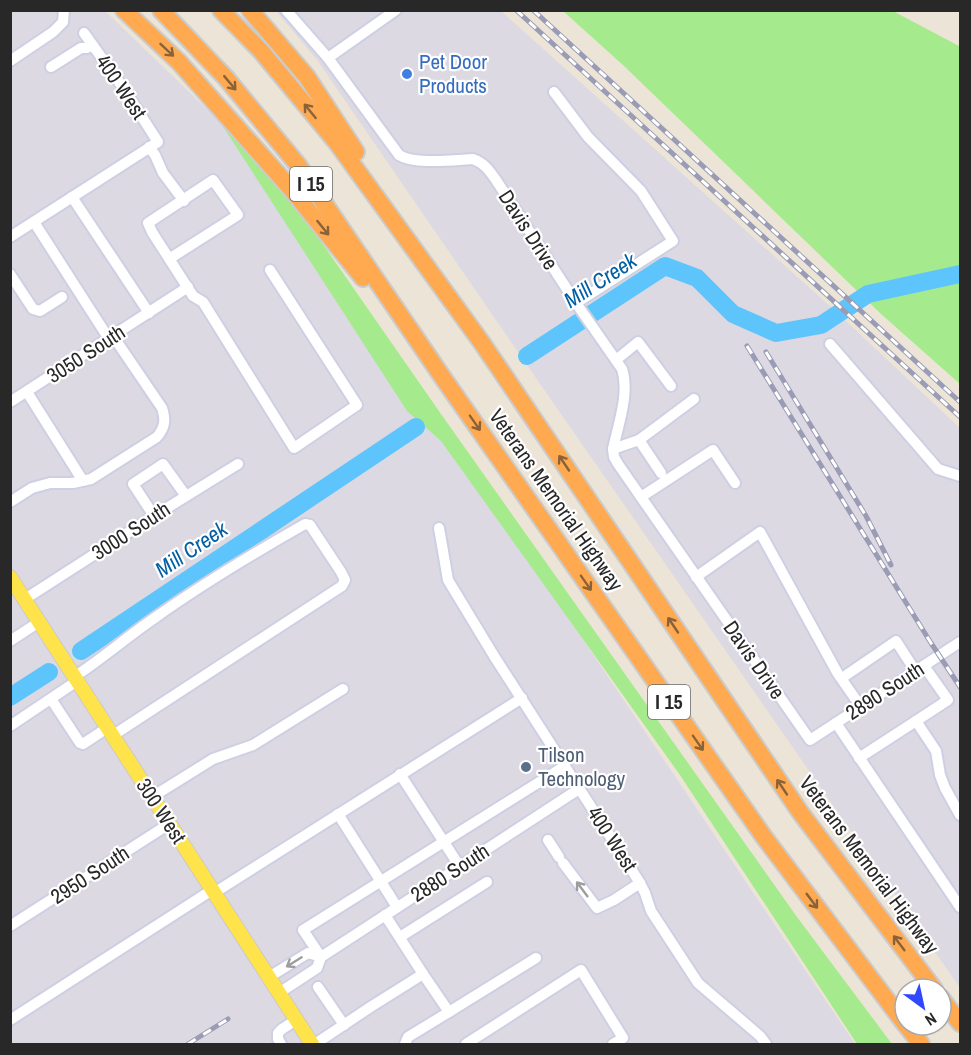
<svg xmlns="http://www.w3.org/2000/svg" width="971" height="1055" font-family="'Archivo Narrow',sans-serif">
<rect width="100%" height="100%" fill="#ece5d7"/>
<g fill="#ddd9e3">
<path d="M10,11H105L232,133L426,406L855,1044H11Z"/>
<path d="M276,11H501L831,307L960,428V988L529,368L317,60Z"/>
</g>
<g fill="#a5ea8d">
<path d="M563,11H893L959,46L960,48V384L881,314L624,66Z"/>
<path d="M217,115L248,149L299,211L320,240L441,414L797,917L892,1044H857L680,775L595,656L441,441L407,411L224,128Z"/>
</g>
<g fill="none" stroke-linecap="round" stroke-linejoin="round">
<g stroke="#5dc5fb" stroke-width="18">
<path d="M527,356L665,266L697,278L733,314L776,333L821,325L868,294L960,274"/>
<path d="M81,651L416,427"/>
<path d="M10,697L49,672"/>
</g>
<g stroke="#cdcfe3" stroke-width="14">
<g id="minor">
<path d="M286,10L328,58L399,155C414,165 454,160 473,159C484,163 489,170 496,180L576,303L622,369C630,393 618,425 613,449L614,457L618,464L810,740L960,642"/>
<path d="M328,58L396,10"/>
<path d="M10,61L53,32L63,22L64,10"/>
<path d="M51,67L81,48H87L92,45"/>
<path d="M554,92L588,137L641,191L673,241L576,303"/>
<path d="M149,147L155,155L163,173L184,201"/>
<path d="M72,197L149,313"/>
<path d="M34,222L109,339"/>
<path d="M10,237L158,142L124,89L84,33"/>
<path d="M169,259L238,215L213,180L148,223L152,232L193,296L203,302L294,448L357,405L270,270"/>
<path d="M10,274L33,309L40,311L62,297"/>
<path d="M830,344L938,469L960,476"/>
<path d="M616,360L638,342L671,386"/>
<path d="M27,392L83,481"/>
<path d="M10,402L188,287"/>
<path d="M639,440L694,399"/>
<path d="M613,449L639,440L661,473"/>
<path d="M641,497L713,450L735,483"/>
<path d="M10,502L32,488L50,483H73L91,479L157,437C165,427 166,420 162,408L113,336"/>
<path d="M154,516L133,484L163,464L186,496"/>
<path d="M439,528L448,580L494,656L640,883L645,893L651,911L698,983L760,1036L766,1044"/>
<path d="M696,577L760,532L838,674L861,707"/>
<path d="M25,599L154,516L238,464"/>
<path d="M10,641L39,622"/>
<path d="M924,666L948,700L916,721L936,751L940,775L945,788L960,815"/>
<path d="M74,677C103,658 128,636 156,617C204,583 254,553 305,524L310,525L341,572L345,580L342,586L112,736"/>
<path d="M842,678L896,641L916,672"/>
<path d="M51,699L80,743L83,744L107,728"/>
<path d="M836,723L960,907"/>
<path d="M10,726L77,681"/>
<path d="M859,758L916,721"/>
<path d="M400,774L460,867"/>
<path d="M152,797L213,759L253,745L343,689"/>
<path d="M338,814L397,907"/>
<path d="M548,840L559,857"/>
<path d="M563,863L597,908L614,900L640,883"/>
<path d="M214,893L522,698"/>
<path d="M10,926L169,824"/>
<path d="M400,937L487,882"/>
<path d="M321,957L303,930L565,766"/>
<path d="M423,974L449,1012L536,958"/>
<path d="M269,977L308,953L321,957"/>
<path d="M318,987L344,1025"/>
<path d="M279,993L317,968L321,957L579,789"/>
<path d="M10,1020L212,890"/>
<path d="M281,1044L278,1039V1033L282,1029L296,1020"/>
<path d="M315,1044L372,1006L423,974L385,915"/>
<path d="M405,1044L408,1037L449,1012"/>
<path d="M466,1044L581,970L623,1038L613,1044"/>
</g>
</g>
<g stroke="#cbcbcb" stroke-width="16">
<path id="major" d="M10,577L312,1044"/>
</g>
<g stroke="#cbcbcb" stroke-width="20">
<g id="highway">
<path d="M124,10L179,62L292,190L363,278"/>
<path d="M161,10L226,78L298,165L441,375L764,837L905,1024"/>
<path d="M221,10L261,51L337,143L482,343L800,812L934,989"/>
<path d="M250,10L307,77L356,152"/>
<path d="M941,998L960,1023"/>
<path d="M906,1025L921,1044"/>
</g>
</g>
<use href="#minor" stroke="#fff" stroke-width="10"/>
<use href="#major" stroke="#ffe34a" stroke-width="14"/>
<use href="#highway" stroke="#ffa950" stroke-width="16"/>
<g stroke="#9a9cb5" stroke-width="5">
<g id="rail">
<path d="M516,10L960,417"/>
<path d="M533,10L960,402"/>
<path d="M747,346L931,643L960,687"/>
<path d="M766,352L866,516L891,565"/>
<path d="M188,1044L228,1019"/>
</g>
</g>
<use href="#rail" stroke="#fff" stroke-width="3" stroke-dasharray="9" stroke-linecap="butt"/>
</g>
<defs><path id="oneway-shaft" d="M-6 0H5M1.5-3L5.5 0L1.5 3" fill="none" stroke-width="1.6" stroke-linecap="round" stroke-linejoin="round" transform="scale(1.5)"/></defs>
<g stroke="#89623a">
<use href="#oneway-shaft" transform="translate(167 50) rotate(43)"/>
<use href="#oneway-shaft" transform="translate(230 83) rotate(50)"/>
<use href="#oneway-shaft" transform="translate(310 111) rotate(-129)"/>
<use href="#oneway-shaft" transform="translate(323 228) rotate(51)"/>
<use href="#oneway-shaft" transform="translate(475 423) rotate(55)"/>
<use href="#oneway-shaft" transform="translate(564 463) rotate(-124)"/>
<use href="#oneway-shaft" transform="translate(586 583) rotate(55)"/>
<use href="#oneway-shaft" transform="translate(673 625) rotate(-124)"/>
<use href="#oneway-shaft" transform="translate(698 743) rotate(55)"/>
<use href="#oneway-shaft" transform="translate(782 787) rotate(-124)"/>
<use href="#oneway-shaft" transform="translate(812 901) rotate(53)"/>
<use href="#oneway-shaft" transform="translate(899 943) rotate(-127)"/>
</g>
<g stroke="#9e9e9e">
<use href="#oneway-shaft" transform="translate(582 889) rotate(-127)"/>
<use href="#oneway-shaft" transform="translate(294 962) rotate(148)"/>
</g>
<circle fill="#3f7fe0" stroke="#fff" stroke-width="2" cx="407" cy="74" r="6"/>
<circle fill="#5c6f8a" stroke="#fff" stroke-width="2" cx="526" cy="767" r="6"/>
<g text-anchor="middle" stroke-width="4.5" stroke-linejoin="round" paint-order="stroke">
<g fill="#fff" stroke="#686868" stroke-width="1.5">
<rect x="290" y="167" width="42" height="34" rx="4.5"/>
<rect x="648" y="685" width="42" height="34" rx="4.5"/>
</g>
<g font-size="20" font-weight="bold" fill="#282828">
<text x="311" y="191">I 15</text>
<text x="669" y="709">I 15</text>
</g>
<g font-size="21" fill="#366cbe" stroke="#fff" text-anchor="start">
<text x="419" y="69">Pet Door<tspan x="419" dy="24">Products</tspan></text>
</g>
<g font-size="21" fill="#282828" stroke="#fff">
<text transform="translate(121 87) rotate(56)" y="7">400 West</text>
<text transform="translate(528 230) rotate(57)" y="7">Davis Drive</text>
<text transform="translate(86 354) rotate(-33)" y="7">3050 South</text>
<text transform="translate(556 500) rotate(55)" y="7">Veterans Memorial Highway</text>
<text transform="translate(131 531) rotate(-33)" y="7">3000 South</text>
<text transform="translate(754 660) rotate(55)" y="7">Davis Drive</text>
<text transform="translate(885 691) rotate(-33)" y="7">2890 South</text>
<text transform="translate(161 811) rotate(57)" y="7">300 West</text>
<text transform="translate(612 839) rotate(57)" y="7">400 West</text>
<text transform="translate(869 865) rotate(53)" y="7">Veterans Memorial Highway</text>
<text transform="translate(450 873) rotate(-33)" y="7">2880 South</text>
<text transform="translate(90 875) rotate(-33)" y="7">2950 South</text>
</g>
<g font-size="21" fill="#4e5e75" stroke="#fff" text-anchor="start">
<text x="538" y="762">Tilson<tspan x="538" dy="24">Technology</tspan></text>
</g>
<g font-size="22" font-style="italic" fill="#005fa4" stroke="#fff">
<text transform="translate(600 280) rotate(-33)" y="8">Mill Creek</text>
<text transform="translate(191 549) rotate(-34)" y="8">Mill Creek</text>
</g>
</g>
<rect width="971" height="1055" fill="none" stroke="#282828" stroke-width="24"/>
<g transform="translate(923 1007) rotate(147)"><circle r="28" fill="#ffffff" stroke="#a9a9a9" stroke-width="1.5"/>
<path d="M0-4.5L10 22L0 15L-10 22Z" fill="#3248ff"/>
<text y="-9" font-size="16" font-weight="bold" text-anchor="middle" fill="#282828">N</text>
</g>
</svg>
